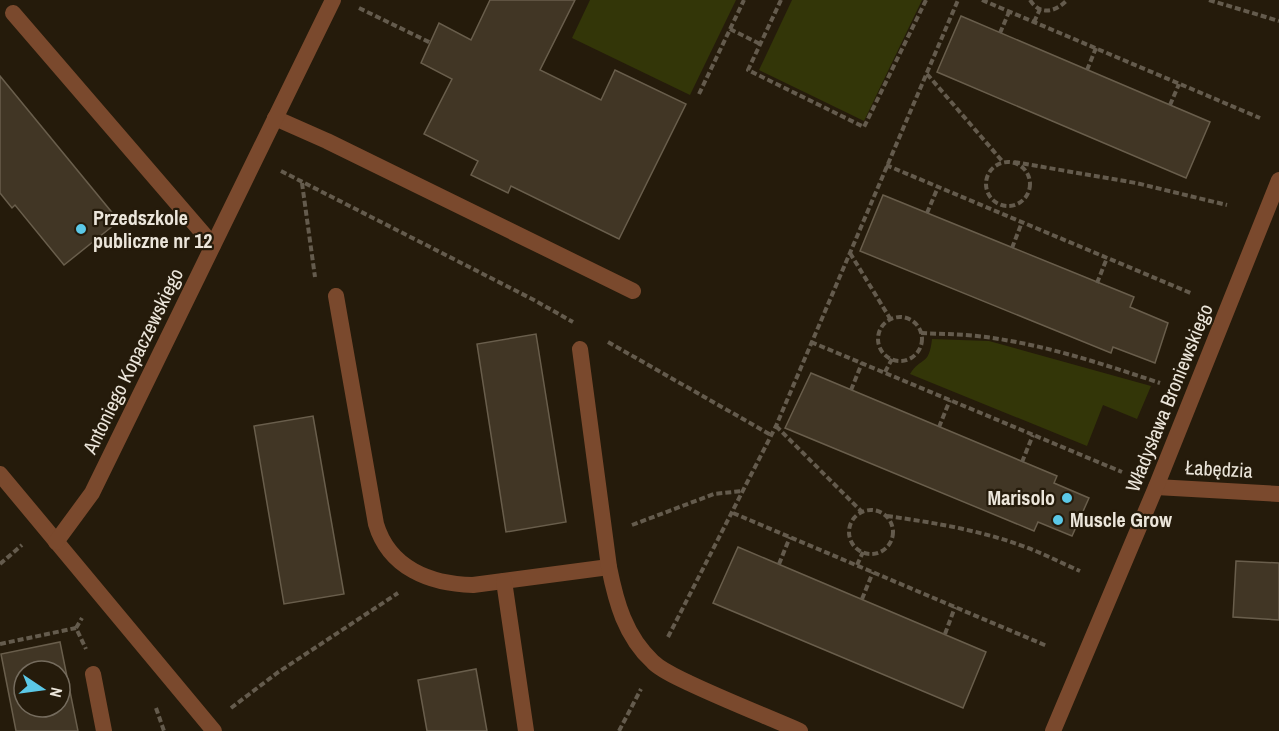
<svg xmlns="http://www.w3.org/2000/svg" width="1279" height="731" font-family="'Archivo Narrow',sans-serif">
<rect width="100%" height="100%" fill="#251b0b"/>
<g fill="#333608">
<path d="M590,0H736L690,95L572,38Z"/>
<path d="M792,0H922L864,121L759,70Z"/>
<path d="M932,339L989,341L1151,386L1137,419L1103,405L1087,446L910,374C921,356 929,367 932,339Z"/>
</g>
<g fill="#413625" stroke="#695e4c" stroke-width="1.5" fill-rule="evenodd">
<path d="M490,0H575L540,70L601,100L615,70L686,104L619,239L511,186L508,193L471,175L478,161L424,134L452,79L421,63L439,23L471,40Z"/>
<path d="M961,16L1210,122L1186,178L937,72Z"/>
<path d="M0,76L119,221L64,265L15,205L12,208L0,193Z"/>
<path d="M883,195L1134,297L1130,307L1168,323L1155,363L1113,347L1111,353L860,251Z"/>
<path d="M536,334L566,522L506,532L477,344Z"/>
<path d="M811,373L1057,476L1054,483L1089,498L1072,536L1038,522L1034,531L785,428Z"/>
<path d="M313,416L344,594L284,604L254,426Z"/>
<path d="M738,547L986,652L963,708L713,603Z"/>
<path d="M1236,561L1279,563V620L1233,617Z"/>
<path d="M60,642L78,731H16L1,654ZM24,671H60V707H24Z"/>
<path d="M476,669L487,731H427L418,680Z"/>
</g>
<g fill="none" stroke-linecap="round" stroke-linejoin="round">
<g stroke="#645b4d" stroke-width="4" stroke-dasharray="6 3" stroke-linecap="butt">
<path d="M781,0L748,70L864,127L926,0"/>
<path d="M982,0L1260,118"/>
<path d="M1030,0C1040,16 1056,12 1067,0"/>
<path d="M1209,0L1279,21"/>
<path d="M359,8L431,43"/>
<path d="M1034,22L1040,9"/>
<path d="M730,29L760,44"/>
<path d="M1000,33L1009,12"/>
<path d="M1087,70L1096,48"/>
<path d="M927,74L1003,162"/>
<path d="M699,94L744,0"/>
<path d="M1170,105L1179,84"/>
<circle cx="1008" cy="184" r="22"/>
<path d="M1014,162L1136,183L1227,205"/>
<path d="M886,165L1193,294"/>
<path d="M281,171L534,300L573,322"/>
<path d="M302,183L315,277"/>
<path d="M927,213L938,187"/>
<path d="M1012,248L1022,222"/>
<path d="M850,253L891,320"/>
<path d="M1097,283L1107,258"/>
<circle cx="900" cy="339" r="22"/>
<path d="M921,333C940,334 958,334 977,336C1040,343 1100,363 1160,383"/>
<path d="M608,342L771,435"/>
<path d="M811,342L1122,472"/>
<path d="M885,372L892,359"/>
<path d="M851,390L862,363"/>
<path d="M776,426L862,512"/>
<path d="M939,427L950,400"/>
<path d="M1022,462L1033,435"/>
<circle cx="871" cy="532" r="22"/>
<path d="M733,513L1047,646"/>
<path d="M887,516C937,523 991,532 1038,552C1052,558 1066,565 1080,571"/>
<path d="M632,525L714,494L742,491"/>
<path d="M0,564L22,545"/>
<path d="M779,564L790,537"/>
<path d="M857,565L863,552"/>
<path d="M862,599L873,572"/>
<path d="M76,628L82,618"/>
<path d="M945,634L955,607"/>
<path d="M668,637L776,426L958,0"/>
<path d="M0,644L76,628L86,649"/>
<path d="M156,708L164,731"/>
<path d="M231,708L277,673L398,593"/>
<path d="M619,731L641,689"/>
</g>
<g stroke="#7a492d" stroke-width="16">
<path d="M13,13L213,245"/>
<path d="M275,118L327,141L633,291"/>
<path d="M336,296L376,524C389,568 430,584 473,585L609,567"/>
<path d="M580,349L609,567C616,602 625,636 653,662C662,671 677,677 689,683C725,700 763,715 800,731"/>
<path d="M504,581L526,731"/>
<path d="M93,674L104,731"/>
</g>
<g stroke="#7a492d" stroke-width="16">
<path d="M0,474L214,731"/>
<path d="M1156,487L1279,494"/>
<path d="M56,542L92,493L333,0"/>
<path d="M1053,731L1156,487L1279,180"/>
</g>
</g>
<g fill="#5bc8e7" stroke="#251b0b" stroke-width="2">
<circle cx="81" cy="229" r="6"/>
<circle cx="1067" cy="498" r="6"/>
<circle cx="1058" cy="520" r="6"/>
</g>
<g text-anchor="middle" stroke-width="4.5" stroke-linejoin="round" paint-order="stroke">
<g font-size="20" font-weight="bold" fill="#ece6db" stroke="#251b0b" text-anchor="start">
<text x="93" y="225">Przedszkole<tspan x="93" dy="23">publiczne nr 12</tspan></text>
<text x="1055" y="505" text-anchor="end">Marisolo</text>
<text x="1070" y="527">Muscle Grow</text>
</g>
<g font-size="20" fill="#ece6db" stroke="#251b0b">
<text transform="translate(133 361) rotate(-64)" y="7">Antoniego Kopaczewskiego</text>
<text transform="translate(1169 398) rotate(-68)" y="7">Władysława Broniewskiego</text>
<text transform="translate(1219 469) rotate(3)" y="7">Łabędzia</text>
</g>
</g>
<g transform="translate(42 689) rotate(103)"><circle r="28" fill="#251b0b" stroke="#756c5e" stroke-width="1.5"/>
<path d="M0-4.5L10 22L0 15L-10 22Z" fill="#5bc8e7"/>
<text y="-9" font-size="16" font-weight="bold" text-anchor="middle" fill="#ece6db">N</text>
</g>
</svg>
